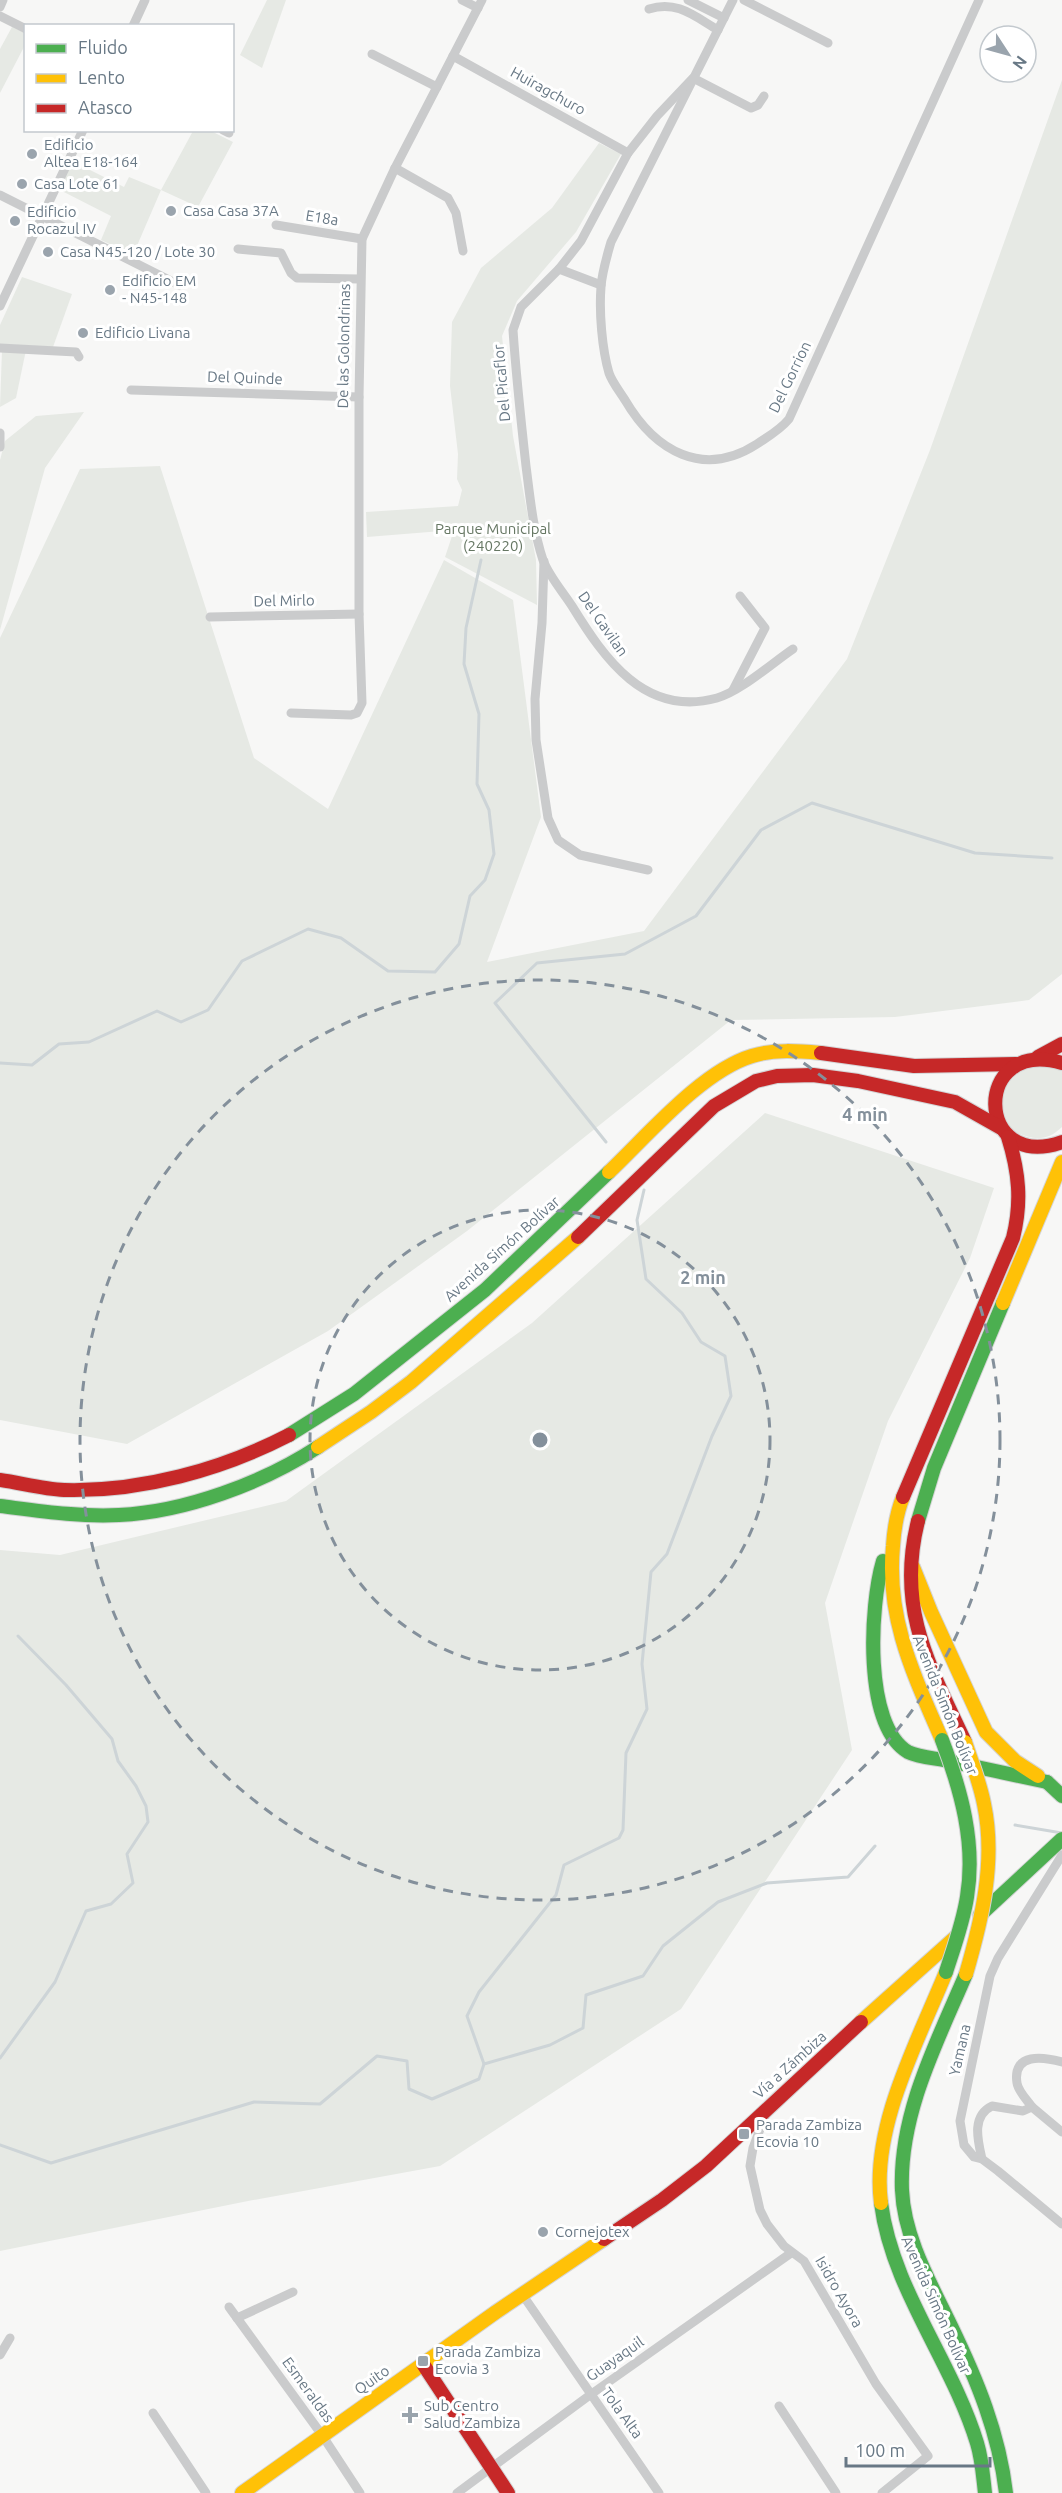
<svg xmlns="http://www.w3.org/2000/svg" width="1062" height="2493" font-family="Ubuntu,sans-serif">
<rect width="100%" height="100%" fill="#f7f7f6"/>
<g fill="#e6e9e4">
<path d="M267,0H286L262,68L240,55Z"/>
<path d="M12,27L25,33V45L0,93V49Z"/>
<path d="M1062,80V974L1029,1000L895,1017L731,1020L467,1231L328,1331L127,1444L0,1420V638L80,469L160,466L254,758L328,809L444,560L513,600L541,817L487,962L644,931L847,659L930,450Z"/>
<path d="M193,131H211L233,142L198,207L161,190L133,255L101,240L111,216L56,188L70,160L124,187L129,177L161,190Z"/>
<path d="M599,143L621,154L576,232L517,301L502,336L513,436L536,560L537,605L445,557L454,530L367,537L366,512L458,506L462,490L457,479L458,454L450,386L452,322L481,268L552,208Z"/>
<path d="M22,277L72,294L53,347L0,344V325Z"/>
<path d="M2,350H26L16,398L0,407Z"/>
<path d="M84,412L45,468L0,630V460L5,441L36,416Z"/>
<path d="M1032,1060L1062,1071V1127C1043,1145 1029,1138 1009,1129L997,1093Z"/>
<path d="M765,1113L994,1188L970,1258L888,1421L825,1603L852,1750L681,2009L440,2166L248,2201L0,2251V1550L60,1555L286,1501L532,1323Z"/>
</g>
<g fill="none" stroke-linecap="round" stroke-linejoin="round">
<g stroke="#cdd4d7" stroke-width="3">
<path d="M0,1063L32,1065L59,1044L89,1042L157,1011L181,1022L208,1010L242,961L308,929L341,938L388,971L435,972L459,944L470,896L485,880L494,854L489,810L477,784L479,714L464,664L466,628L481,560"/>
<path d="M606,1142L495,1003L537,963L625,954L696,916L761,830L812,803L975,853L1052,858"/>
<path d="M1015,1825L1062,1833"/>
<path d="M0,2058L55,1982L86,1911L111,1904L133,1883L127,1854L148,1822L146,1806L136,1786L118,1761L112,1739L66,1685L18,1636"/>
<path d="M484,2064L467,2016L479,1992L556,1895L564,1865L619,1838L623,1830L626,1753L647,1709L642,1664L651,1572L667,1554L712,1436L731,1396L725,1356L701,1342L682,1313L646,1279L637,1220L644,1190"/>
<path d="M0,2145L51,2163L254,2102L320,2104L377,2056L407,2061L409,2089L432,2099L479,2079L484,2064L550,2045L583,2028L586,1995L643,1976L663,1946L718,1902L767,1883L848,1877L875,1846"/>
</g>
<g stroke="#d4d5d6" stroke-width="16">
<g id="fast">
<path d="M289,1435L354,1394L485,1290L609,1172"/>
<path d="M0,1506C40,1511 79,1517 119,1515C185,1512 263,1483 318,1447"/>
<path d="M918,1521L934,1468L1003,1303"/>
<path d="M883,1561C870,1605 863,1725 908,1752C918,1757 933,1758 944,1760C978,1767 1013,1775 1047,1782"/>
<path d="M1047,1782L1062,1796"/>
<path d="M980,1915L1062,1839"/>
<path d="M966,1974C937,2042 899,2114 902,2190C904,2238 931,2284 951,2326C977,2380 999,2433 1006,2493"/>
<path d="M881,2203C892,2289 952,2361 977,2443C982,2459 983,2476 985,2493"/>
</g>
</g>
<g stroke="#d4d5d6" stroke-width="16">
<g id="slow">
<path d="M609,1172C648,1135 702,1071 752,1056C774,1049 798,1051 821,1053"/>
<path d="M1003,1303L1062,1162"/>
<path d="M318,1447L371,1412L411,1382L578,1237"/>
<path d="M903,1497C897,1512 894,1530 893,1546C886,1619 914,1675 942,1740"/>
<path d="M913,1567L931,1612L986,1732L1015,1761L1038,1776"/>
<path d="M861,2022L957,1936"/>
<path d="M881,2203C871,2127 918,2041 946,1972"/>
<path d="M242,2493L496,2312L604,2239"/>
</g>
</g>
<g stroke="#d4d5d6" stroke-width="16">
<g id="jam">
<path d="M821,1053L914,1066L1016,1064"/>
<path d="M1038,1057L1062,1044"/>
<path d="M1062,1063C971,1037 975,1173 1062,1142"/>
<path d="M578,1237L714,1106L756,1081L777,1076L813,1075L858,1081L955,1102L1001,1128"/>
<path d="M0,1480C21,1483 43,1489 64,1490C141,1492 221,1470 289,1435"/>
<path d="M903,1497L1013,1238C1022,1202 1019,1172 1008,1137"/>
<path d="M918,1521C896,1608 929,1665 965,1742"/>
<path d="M604,2239L662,2200L706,2166L861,2022"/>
<path d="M423,2364L508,2493"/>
</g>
</g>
<g stroke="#cacbcc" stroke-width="9">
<path d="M462,0L478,8"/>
<path d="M688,0L724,18"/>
<path d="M733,0L611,242C607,256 602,272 601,287C599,312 602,349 609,373C612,382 620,392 625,400C655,451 703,479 757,444C769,436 780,430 789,419L979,0"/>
<path d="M744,0L828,43"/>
<path d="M0,7L3,0"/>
<path d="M649,9C677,0 694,16 718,30"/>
<path d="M0,16L26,29"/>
<path d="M133,26L145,0"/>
<path d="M372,54L437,87"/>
<path d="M453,56L628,153"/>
<path d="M764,96L758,105L751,108L693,78L657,116L628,153L581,241L559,269L521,307L513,330C516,375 521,421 526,466C530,497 533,530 543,560C549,576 563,592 572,606C604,658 645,718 717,698C741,691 771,664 793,649"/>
<path d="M223,130L229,133"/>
<path d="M395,168L448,198L456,213L463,251"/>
<path d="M0,195L179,285"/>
<path d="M276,225L362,239"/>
<path d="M238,249L281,253L291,273L297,278L360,279"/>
<path d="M559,269L601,285"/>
<path d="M0,306L83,130"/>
<path d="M0,348L76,352L79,357"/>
<path d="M131,390L359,397"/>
<path d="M0,433V447"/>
<path d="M544,561L542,623L535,699L536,740L548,818L558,840L580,855L648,870"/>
<path d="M210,617L359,614"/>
<path d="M733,690L765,628L740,596"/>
<path d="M291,713L351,715L357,713L362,703L359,614V397L362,239L395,168L482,0"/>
<path d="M1062,1855L998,1958L990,1976L960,2121L964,2145L974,2157L982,2159L998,2171L1062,2224"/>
<path d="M1032,2107L1062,2132"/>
<path d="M766,2113L753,2148L750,2166L760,2210L767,2224L784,2246L804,2261L876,2384L928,2456L882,2493"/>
<path d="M982,2159C978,2141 971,2116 992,2106L1023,2111L1032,2107C1027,2100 1018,2091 1017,2083C1012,2052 1044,2057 1062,2062"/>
<path d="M522,2294L659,2493"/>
<path d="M229,2307L322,2435L360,2493"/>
<path d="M237,2318L293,2292"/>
<path d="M0,2355L10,2338"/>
<path d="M779,2406L836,2493"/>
<path d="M153,2413L206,2493"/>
<path d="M457,2493L590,2395L791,2253"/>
</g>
<use href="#fast" stroke="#4caf50" stroke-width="14"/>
<use href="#slow" stroke="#ffc107" stroke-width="14"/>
<use href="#jam" stroke="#c62828" stroke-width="14"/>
<g stroke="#d3d4d4" stroke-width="16" stroke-linecap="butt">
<path id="fast-bridge" d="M942,1740C961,1790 976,1843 967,1897C963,1923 954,1947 946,1972"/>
</g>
<g stroke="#d3d4d4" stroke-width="16" stroke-linecap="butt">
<path id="slow-bridge" d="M965,1742C972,1763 980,1783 984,1804C996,1861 982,1919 966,1974"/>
</g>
<use href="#fast-bridge" stroke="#4caf50" stroke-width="14"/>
<use href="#slow-bridge" stroke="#ffc107" stroke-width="14"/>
</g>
<g fill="none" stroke="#84909b" stroke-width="3" stroke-dasharray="10 8">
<circle cx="540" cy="1440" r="230"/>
<circle cx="540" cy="1440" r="460"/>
</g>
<g fill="#9aa4ad" stroke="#fff" stroke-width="2">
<circle cx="32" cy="154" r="6"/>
<circle cx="22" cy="184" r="6"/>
<circle cx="171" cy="211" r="6"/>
<circle cx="15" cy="221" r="6"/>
<circle cx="48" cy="252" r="6"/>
<circle cx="110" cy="290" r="6"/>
<circle cx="83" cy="333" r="6"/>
<rect x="738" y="2128" width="12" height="12" rx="3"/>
<circle cx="543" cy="2232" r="6"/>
<rect x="417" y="2355" width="12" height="12" rx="3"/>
<path d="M407 2406h6v6h6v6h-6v6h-6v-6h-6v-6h6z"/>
</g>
<g text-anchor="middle" stroke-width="6" stroke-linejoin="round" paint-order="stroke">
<g font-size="15" fill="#687885" stroke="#fff">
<text transform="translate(548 91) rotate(29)" y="5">Huiragchuro</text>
<text transform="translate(322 218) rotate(9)" y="5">E18a</text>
<text transform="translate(344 346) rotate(-89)" y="5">De las Golondrinas</text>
<text transform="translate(790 377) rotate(-64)" y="5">Del Gorrion</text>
<text transform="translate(245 378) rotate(2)" y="5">Del Quinde</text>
<text transform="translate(502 383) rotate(-95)" y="5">Del Picaflor</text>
<text transform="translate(284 601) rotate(-1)" y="5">Del Mirlo</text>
<text transform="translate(603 624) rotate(55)" y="5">Del Gavilan</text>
<text transform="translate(502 1249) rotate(-42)" y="5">Avenida Simón Bolívar</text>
<text transform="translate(945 1705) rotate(68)" y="5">Avenida Simón Bolívar</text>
<text transform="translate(960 2050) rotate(-77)" y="5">Yamana</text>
<text transform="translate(790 2065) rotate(-42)" y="5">Vía a Zámbiza</text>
<text transform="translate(839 2292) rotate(60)" y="5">Isidro Ayora</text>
<text transform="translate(936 2305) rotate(66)" y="5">Avenida Simón Bolívar</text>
<text transform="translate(615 2359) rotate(-35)" y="5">Guayaquil</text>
<text transform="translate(372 2380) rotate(-35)" y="5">Quito</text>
<text transform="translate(308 2390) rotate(54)" y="5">Esmeraldas</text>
<text transform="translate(622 2413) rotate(54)" y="5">Tola Alta</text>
</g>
<g font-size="15" fill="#687885" stroke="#fff" text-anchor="start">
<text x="44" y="150">Edificio<tspan x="44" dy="17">Altea E18-164</tspan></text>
<text x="34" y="189">Casa Lote 61</text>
<text x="183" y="216">Casa Casa 37A</text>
<text x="27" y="217">Edificio<tspan x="27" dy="17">Rocazul IV</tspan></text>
<text x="60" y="257">Casa N45-120 / Lote 30</text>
<text x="122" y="286">Edificio EM<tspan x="122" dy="17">- N45-148</tspan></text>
<text x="95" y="338">Edificio Livana</text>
<text x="756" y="2130">Parada Zambiza<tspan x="756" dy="17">Ecovia 10</tspan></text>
<text x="555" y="2237">Cornejotex</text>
<text x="435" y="2357">Parada Zambiza<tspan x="435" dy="17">Ecovia 3</tspan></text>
<text x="424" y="2411">Sub Centro<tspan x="424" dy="17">Salud Zambiza</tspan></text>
</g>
<g font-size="15" fill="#667763" stroke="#fff">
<text x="493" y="534">Parque Municipal<tspan x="493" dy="17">(240220)</tspan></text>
</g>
</g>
<circle cx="540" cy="1440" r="9" fill="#84909b" stroke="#fff" stroke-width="3"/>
<g font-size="18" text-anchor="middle" font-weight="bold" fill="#84909b" stroke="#fff" stroke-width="6" stroke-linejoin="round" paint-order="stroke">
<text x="865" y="1121">4 min</text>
<text x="703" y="1284">2 min</text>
</g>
<rect x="24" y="24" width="210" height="108" fill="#ffffff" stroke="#c3c9ce" stroke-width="1.5"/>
<rect x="36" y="44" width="30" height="9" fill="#4caf50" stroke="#c3c9ce" stroke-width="1.5"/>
<text x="78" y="54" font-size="18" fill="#687885">Fluido</text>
<rect x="36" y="74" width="30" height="9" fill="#ffc107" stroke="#c3c9ce" stroke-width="1.5"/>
<text x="78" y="84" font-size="18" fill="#687885">Lento</text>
<rect x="36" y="104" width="30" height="9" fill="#c62828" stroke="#c3c9ce" stroke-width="1.5"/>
<text x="78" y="114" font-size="18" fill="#687885">Atasco</text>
<g transform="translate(1008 54) rotate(126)"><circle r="28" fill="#ffffff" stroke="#c3c9ce" stroke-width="1.5"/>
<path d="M0-4.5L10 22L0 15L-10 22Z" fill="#9aa4ad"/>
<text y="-9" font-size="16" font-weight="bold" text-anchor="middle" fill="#687885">N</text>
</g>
<path d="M846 2457v9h144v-9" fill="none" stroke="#687885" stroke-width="3"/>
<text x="855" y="2457" font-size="18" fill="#687885" stroke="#ffffff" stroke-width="4.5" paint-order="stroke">100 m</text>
</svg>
